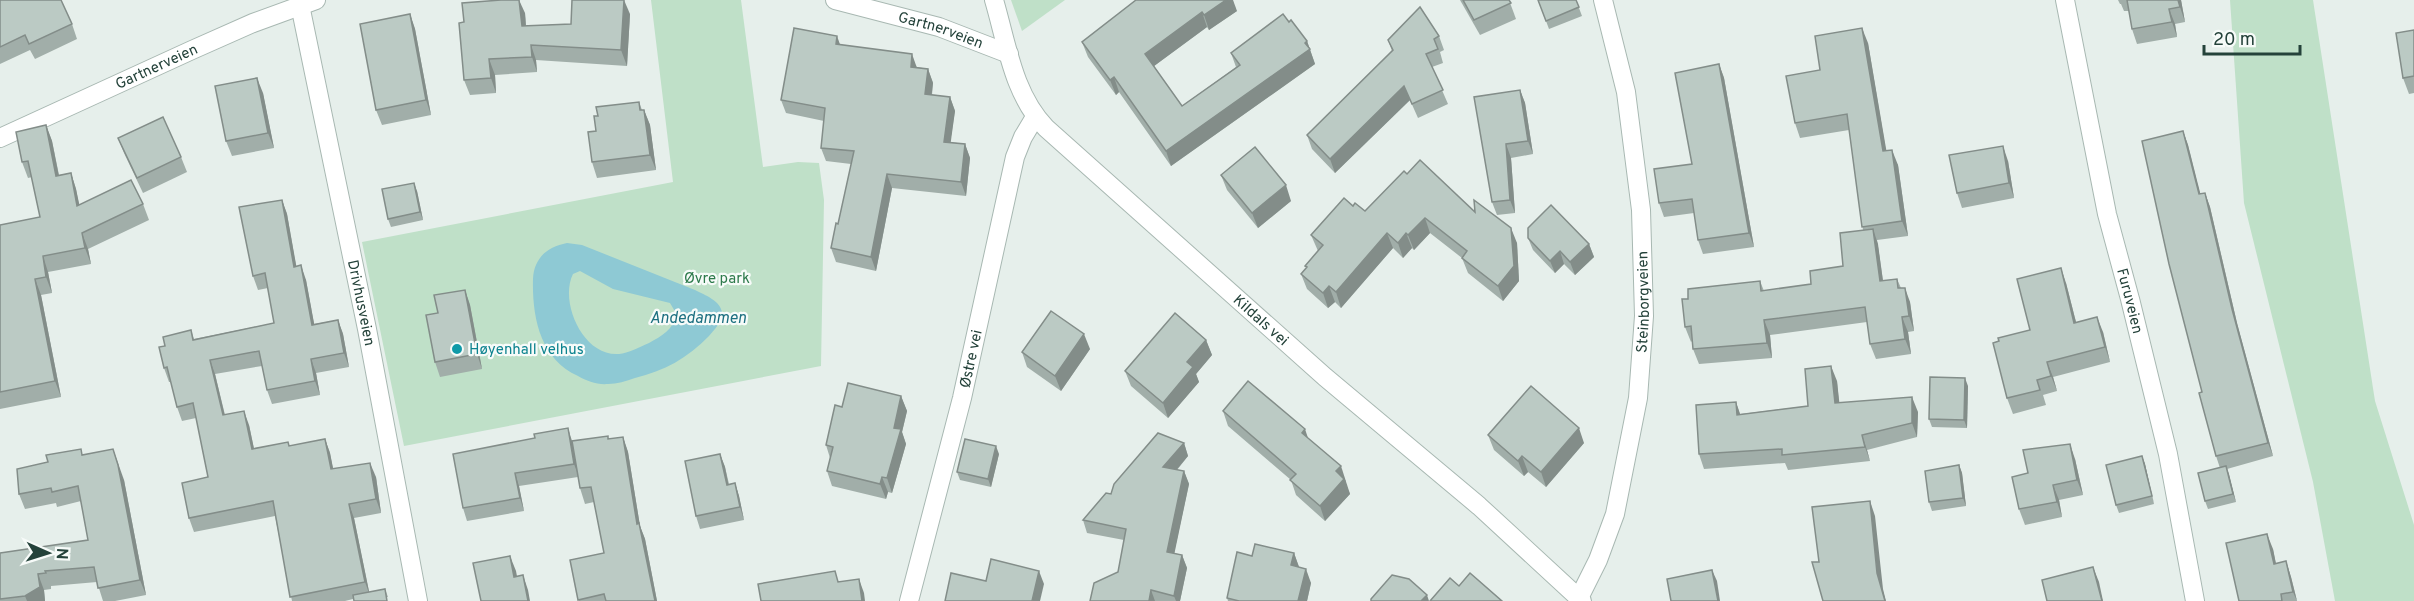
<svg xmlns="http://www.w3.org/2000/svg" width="2414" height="601" font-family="Overpass,sans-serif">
<rect width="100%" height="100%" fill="#e6efeb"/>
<g fill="#bfe0c8">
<path d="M651,0H741L763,167L798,162L819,163L824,200L821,366L404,446L362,242L673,182Z"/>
<path d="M1011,0H1065L1022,31Z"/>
<path d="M2230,0H2313L2375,401L2414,525V601H2335L2313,482L2244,203Z"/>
</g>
<path fill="#8ec9d4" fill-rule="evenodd" d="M567,243L582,245L695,290C705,295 721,301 722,313C723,321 714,330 709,336C688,358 664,371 635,378C626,381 617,384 608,384C597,385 587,381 578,376C540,359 532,317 533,279C534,258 547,247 567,243ZM580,271L613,289L670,303L677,315C673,329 662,336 649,343C640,347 628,353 619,354C583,357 559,302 573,274Z"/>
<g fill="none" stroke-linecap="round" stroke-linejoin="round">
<g stroke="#a8b8b2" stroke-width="20">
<g id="street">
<path id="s1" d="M835,0L939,27L1009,54"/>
<path id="s2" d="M994,0C1007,44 1013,94 1046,128L1325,377L1479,506L1582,601"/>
<path id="s3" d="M2065,0L2107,214L2130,299L2168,454L2195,601"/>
<path id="s4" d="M300,5L367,329L418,601"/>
<path id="s5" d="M0,138L192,50L253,23L316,0"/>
<path id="s6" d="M1579,598L1598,560L1615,514L1638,398L1644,316L1641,210L1626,92L1603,0"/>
<path id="s7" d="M909,601L962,398L1015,157L1023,137L1035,117"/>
</g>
</g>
<use href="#street" stroke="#fff" stroke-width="18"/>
</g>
<g fill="#a1aea9">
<path d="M0,0L72,24L77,39L35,59L30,50L0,64Z"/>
<path d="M1136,0L1237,11L1209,30L1207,27L1154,66L1182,106L1236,67L1231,53L1289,22L1307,41L1315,64L1171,166L1119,92L1116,95L1088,57L1082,42Z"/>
<path d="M1460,0H1509L1516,19L1480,35Z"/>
<path d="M1538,0H1576L1582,16L1549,29Z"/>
<path d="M2118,0H2181L2185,22L2175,24L2177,37L2137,44L2132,29L2129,11H2124L2121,4H2120Z"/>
<path d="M525,13L526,26L571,24L630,14L627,66L536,60L537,72L495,75L496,93L470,95L464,80Z"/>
<path d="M410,14L415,29L431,115L382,125L376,110Z"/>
<path d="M2414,30V93L2409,94L2403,78Z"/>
<path d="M1439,36L1444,50L1440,52L1443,63L1432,67L1448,104L1418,118L1410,100L1335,173L1312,149L1307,135L1392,51L1388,40Z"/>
<path d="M1868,43L1886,151L1898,165L1908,236L1877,240L1883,281L1897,279L1901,288L1910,302L1914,331L1908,332L1911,354L1876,359L1870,344L1867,322L1770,335L1772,358L1699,364L1693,349L1692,341L1691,342L1685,327L1688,299L1760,281L1764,291L1811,284L1843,266L1863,230L1849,130L1800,138L1795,123L1820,70Z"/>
<path d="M840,45L917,67L928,69L933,83L932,95L950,97L955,111L950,142L965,144L970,158L966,196L892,188L876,271L836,262L831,248L838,224L851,164L826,161L821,148L824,121L786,113L781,100Z"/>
<path d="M1719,64L1724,78L1754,247L1703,254L1698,240L1694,213L1664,217L1659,203L1692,164Z"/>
<path d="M1520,90L1525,103L1533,154L1511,158L1515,213L1497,215L1492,202Z"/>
<path d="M263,93L274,148L232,156L226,141Z"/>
<path d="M639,102L642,110H644L650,125L656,170L597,178L592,162L598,116Z"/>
<path d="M46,125L52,141L59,175L71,173L76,189L79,205L143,204L149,220L88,249L91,264L48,272L52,293L41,295L61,397L0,409V225L40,217L32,177L28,178L22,162Z"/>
<path d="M2183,131L2188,145L2200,194L2205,193L2210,207L2237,323L2273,456L2227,469L2236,502L2208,509L2205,501L2220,468L2216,456Z"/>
<path d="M118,138L181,157L187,172L143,193L124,153Z"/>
<path d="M2008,161L2014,198L1962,208L1957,193Z"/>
<path d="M1407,174L1475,212L1517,243L1519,281L1503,301L1468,273L1462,258L1430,233L1414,250L1412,248L1403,258L1393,248L1341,308L1335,302L1328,308L1307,289L1301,274L1306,268L1305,266L1318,251L1311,235L1353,206L1365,211Z"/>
<path d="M1221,175L1291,201L1258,228L1227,190Z"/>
<path d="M417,191L423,220L391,227L388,219Z"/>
<path d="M282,200L287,214L296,266L306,280L314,324L338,320L343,334L349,367L316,373L320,395L272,404L267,390L262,366L215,374L225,415L249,425L254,449L289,446L325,439L330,453L333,469L376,477L381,513L354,518L369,592L385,589L388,597L353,599L345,601H292L275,516L194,532L189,518L208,477L196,418L182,421L177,407L171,382H169L164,368L165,346L191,330L194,339L274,323L268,288L258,290L253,276Z"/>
<path d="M1528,238L1589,244L1594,257L1575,275L1564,264L1555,273L1533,250Z"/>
<path d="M2066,283L2076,322L2103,332L2110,362L2053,377L2057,391L2043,395L2046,405L2013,414L2007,398L1999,341L2030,330Z"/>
<path d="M465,290L470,305L482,369L440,377L435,362L438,313Z"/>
<path d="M1206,340L1212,355L1196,374L1199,382L1168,418L1131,386L1125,371Z"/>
<path d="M1090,349L1061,391L1027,367L1022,352Z"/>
<path d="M1837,381L1839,403L1918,412L1917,437L1867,450L1870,461L1788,470L1785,463L1704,469L1699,454L1736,402L1740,414L1808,406Z"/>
<path d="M1968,386L1967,428L1932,427L1929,419Z"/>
<path d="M901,396L907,411L902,432L906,444L892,493L888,492L886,499L832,486L827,471L830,458L826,445L842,407Z"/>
<path d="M1223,411L1308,438L1346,481L1345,482L1350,494L1325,521L1296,495L1291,480L1228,426Z"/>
<path d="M1488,435L1584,443L1546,487L1528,472L1524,476L1494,450Z"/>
<path d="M623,437L628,452L640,526L645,539L657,601H579L570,560L604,553L594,502L585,504L580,488L578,477L519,486L524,511L467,521L463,508L535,438L572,441L609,439Z"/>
<path d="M1184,443L1188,456L1177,470L1184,471L1189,484L1174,553L1182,555L1187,568L1180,601H1090L1118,572L1124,540L1087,533L1083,520L1111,494Z"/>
<path d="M720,454L725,467L729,484L735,483L739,496L744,520L700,529L696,516Z"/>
<path d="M999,454L991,487L960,480L957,472Z"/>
<path d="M83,455L124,480L146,595L115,601H103L97,582L51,586V589L44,590L45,601H0V553L88,540L81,501L57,507L56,503L25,509L19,494Z"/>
<path d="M2142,456L2145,464L2154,504L2119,513L2116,505Z"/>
<path d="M2075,459L2083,495L2059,500L2062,517L2025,525L2019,509L2028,473Z"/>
<path d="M1959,465L1962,473L1966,506L1932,511L1929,502Z"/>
<path d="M2273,549L2276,564L2286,561L2291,577L2297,601H2239Z"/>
<path d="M1294,553L1299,567L1311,583L1307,601H1228L1227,598L1252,556Z"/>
</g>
<g fill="#838d89">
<path d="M519,0L525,13L527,42L522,26Z"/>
<path d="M624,0L630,14L627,66L621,50Z"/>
<path d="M1226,0H1233L1237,11L1209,30L1204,15Z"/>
<path d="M2178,0H2181L2185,22L2180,7Z"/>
<path d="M2169,9L2175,24L2177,37L2172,22Z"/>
<path d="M1202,12L1207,27L1150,69L1145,54Z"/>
<path d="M410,14L415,29L431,115L426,100Z"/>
<path d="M1862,28L1868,43L1889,166L1883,151Z"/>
<path d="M837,36L842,50L836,44Z"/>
<path d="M1307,41L1315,64L1171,166L1166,151Z"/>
<path d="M531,45L536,60L537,72L532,57Z"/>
<path d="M912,54L917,68L911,67Z"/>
<path d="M489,59L495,75L496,93L491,78Z"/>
<path d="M1719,64L1724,78L1754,247L1749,233Z"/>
<path d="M928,69L933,83L930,108L925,94Z"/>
<path d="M1114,77L1119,92L1116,95L1110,80Z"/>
<path d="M257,78L263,93L274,148L268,133Z"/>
<path d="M1404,86L1410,100L1335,173L1330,159Z"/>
<path d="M1520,90L1525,103L1533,154L1528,141Z"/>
<path d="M950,97L955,111L949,155L944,142Z"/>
<path d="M644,110L650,125L656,170L650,155Z"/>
<path d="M46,125L52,141L62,192L56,176Z"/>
<path d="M2183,131L2188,145L2204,208L2199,194Z"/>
<path d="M965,144L970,158L966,196L961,182Z"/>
<path d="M1506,144L1511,158L1515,213L1510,200Z"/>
<path d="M2003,146L2008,161L2014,198L2009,183Z"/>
<path d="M1892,150L1898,165L1908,236L1902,221Z"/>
<path d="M71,173L76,189L83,222L77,206Z"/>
<path d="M887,174L892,188L876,271L871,257Z"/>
<path d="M414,183L417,191L423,220L420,212Z"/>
<path d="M1286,185L1291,201L1258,228L1252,213Z"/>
<path d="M2205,193L2210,207L2237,323L2273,456L2268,443L2232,309Z"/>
<path d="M282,200L287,214L299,281L294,267Z"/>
<path d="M1425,218L1430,233L1414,250L1408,235Z"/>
<path d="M1511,228L1517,243L1519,281L1503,301L1498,286Z"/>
<path d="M1873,229L1878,244L1885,296L1880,281Z"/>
<path d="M82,233L88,249L91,264L85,248Z"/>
<path d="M1387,233L1393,248L1341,308L1336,292Z"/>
<path d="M1406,233L1412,248L1403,258L1398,243Z"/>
<path d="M1589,244L1594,257L1575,275L1570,262Z"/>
<path d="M1560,251L1564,264L1555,273L1550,261Z"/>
<path d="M43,256L48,272L52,293L46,277Z"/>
<path d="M301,265L306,280L317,339L312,325Z"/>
<path d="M2061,268L2066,283L2080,338L2074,323Z"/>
<path d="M35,279L41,295L61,397L55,381Z"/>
<path d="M1329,286L1335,302L1328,308L1323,293Z"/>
<path d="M1905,288L1910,302L1914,331L1909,316Z"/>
<path d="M465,290L470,305L482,369L477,354Z"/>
<path d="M1902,317L1908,332L1911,354L1905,339Z"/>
<path d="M2097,317L2103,332L2110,362L2105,347Z"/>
<path d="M338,320L343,334L349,367L344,353Z"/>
<path d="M1764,320L1770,335L1772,358L1767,343Z"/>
<path d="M1084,334L1090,349L1061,391L1055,376Z"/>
<path d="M1206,340L1212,355L1196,374L1199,382L1168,418L1163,403L1187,362Z"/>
<path d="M311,359L316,373L320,395L315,381Z"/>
<path d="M210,360L215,374L228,429L223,415Z"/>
<path d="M2047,362L2053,377L2057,391L2051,376Z"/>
<path d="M1831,366L1837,381L1841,418L1835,403Z"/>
<path d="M1965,378L1968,386L1967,428L1964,420Z"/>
<path d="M901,396L907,411L902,432L906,444L892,493L887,478L894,428Z"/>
<path d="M1912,397L1918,412L1917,437L1912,423Z"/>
<path d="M1736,402L1741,417L1737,415Z"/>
<path d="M244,411L249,425L257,463L252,449Z"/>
<path d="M568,428L572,441L579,477L574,464Z"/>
<path d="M1579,428L1584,443L1546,487L1541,472Z"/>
<path d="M1305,429L1310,444L1302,433Z"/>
<path d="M1862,435L1867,450L1870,461L1865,447Z"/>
<path d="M623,437L628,452L640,526L645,539L657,601H655L637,524Z"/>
<path d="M325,439L330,453L336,483L331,469Z"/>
<path d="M1184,443L1188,456L1168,480L1163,467Z"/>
<path d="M2070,444L2075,459L2083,495L2077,480Z"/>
<path d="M996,446L999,454L991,487L988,479Z"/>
<path d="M113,449L124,480L146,595L140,580Z"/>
<path d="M720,454L725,467L731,498L727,485Z"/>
<path d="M1522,456L1528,472L1524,476L1518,461Z"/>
<path d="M2142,456L2145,464L2154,504Z"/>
<path d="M370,463L376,477L381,513L376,499Z"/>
<path d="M1959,465L1962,473L1966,506L1963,498Z"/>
<path d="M1341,466L1350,494L1325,521L1320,506L1336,471Z"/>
<path d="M2226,466L2229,474L2236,502L2233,494Z"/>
<path d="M1184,471L1189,484L1172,565L1167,552Z"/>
<path d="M515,473L519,486L524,511L520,498Z"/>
<path d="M882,477L888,492L886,499L880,484Z"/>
<path d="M735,483L739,496L744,520L740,507Z"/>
<path d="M2053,485L2059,500L2062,517L2057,502Z"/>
<path d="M1870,501L1875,516L1883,589L1886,601H1885L1877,573Z"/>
<path d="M349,504L354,518L370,596L365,582Z"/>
<path d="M2267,534L2273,549L2279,579L2274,564Z"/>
<path d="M1294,553L1299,567L1291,565Z"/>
<path d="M1182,555L1187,568L1180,601H1176L1174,596Z"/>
<path d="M510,556L516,571L520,592L514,577Z"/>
<path d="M2286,561L2291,577L2297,601L2293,592Z"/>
<path d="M2093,567L2099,582L2103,601H2102Z"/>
<path d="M1306,569L1311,583L1307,601H1298Z"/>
<path d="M1712,570L1717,581L1720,601H1718Z"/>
<path d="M1039,571L1044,584L1040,601H1032Z"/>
<path d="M38,574L44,590L45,601H27L25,596Z"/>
<path d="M523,575L528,590L530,601H528Z"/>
<path d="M859,579L864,593L865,601H862Z"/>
<path d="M1151,590L1155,601H1149Z"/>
<path d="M1427,595L1429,601H1421Z"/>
</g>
<g fill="#bbcac4" stroke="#838d89" stroke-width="1.5">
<path d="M0,0H61L72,24L29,44L25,35L0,47Z"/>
<path d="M501,0H519L522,26L571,24L572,0H624L621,50L531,45L532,57L489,59L491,78L464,80L459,23L464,22L462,3Z"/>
<path d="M1136,0H1226L1204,15L1202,12L1145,54L1182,106L1240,65L1231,53L1283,14L1289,22L1291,20L1307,41L1305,43L1310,49L1166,151L1114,77L1110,80L1082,42Z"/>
<path d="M1463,0H1509L1511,3L1474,20Z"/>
<path d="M1538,0H1576L1579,7L1546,21Z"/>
<path d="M2127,0H2178L2180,7L2169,9L2172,22L2132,29Z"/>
<path d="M1420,7L1439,36L1434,39L1438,49L1426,54L1443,90L1412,104L1404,86L1330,159L1307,135L1393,50L1388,40Z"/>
<path d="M410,14L426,100L376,110L360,24Z"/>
<path d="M794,28L837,36L836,44L912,54L911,67L928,69L925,94L950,97L944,142L965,144L961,182L887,174L871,257L831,248L836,223L838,224L854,151L821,148L825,108L781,100Z"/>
<path d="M1862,28L1883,151L1892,150L1902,221L1862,227L1847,114L1795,123L1786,76L1820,70L1815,36Z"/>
<path d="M2414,30V76L2403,78L2396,33Z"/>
<path d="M1719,64L1749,233L1698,240L1692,199L1659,203L1654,169L1692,164L1675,73Z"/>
<path d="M257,78L268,133L226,141L215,86Z"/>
<path d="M1520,90L1528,141L1506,144L1510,200L1492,202L1474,97Z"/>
<path d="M639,102L640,110H644L650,155L592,162L588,132L596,131L594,116H598L596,107Z"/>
<path d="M163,117L181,157L137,178L118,138Z"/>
<path d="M46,125L56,176L71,173L77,206L131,180L143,204L82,233L85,248L43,256L46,277L35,279L55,381L0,392V225L40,217L28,161L22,162L16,132Z"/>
<path d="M2183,131L2199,194L2205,193L2232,309L2268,443L2216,456L2199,393L2202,392L2169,264L2142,141Z"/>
<path d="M2003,146L2009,183L1957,193L1949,155Z"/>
<path d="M1255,147L1286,185L1252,213L1221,175Z"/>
<path d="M1420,160L1475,212L1474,200L1511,228L1514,266L1498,286L1462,258L1467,251L1425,218L1408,235L1406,233L1398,243L1387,233L1336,292L1329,286L1323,293L1301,274L1307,267L1305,266L1323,245L1311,235L1344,198L1353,206L1355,203L1365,211L1404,171L1407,174Z"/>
<path d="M414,183L420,212L388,219L382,189Z"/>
<path d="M282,200L294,267L301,265L312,325L338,320L344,353L311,359L315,381L267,390L259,351L210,360L223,415L244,411L252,449L288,442L289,446L325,439L331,469L370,463L376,499L349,504L365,582L290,597L273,501L189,518L182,483L208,477L193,403L177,407L167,367L164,368L159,347L165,346L163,337L191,330L193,340L274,323L265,273L253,276L239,207Z"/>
<path d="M1551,205L1589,244L1570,262L1560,251L1550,261L1528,238V228Z"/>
<path d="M1873,229L1880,281L1897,279L1898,288H1905L1909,316L1902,317L1905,339L1870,344L1865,307L1764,320L1767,343L1693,349L1691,326L1685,327L1682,299H1688V289L1760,281L1761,291L1811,284L1810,271L1843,266L1840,233Z"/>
<path d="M2061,268L2074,323L2097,317L2105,347L2047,362L2051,376L2037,380L2040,390L2007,398L1993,343L1999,341L1998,338L2030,330L2017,279Z"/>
<path d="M465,290L477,354L435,362L426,315L438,313L434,295Z"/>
<path d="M1051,311L1084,334L1055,376L1022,352Z"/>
<path d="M1175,313L1206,340L1187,362L1193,367L1163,403L1125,371Z"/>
<path d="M1831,366L1835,403L1912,397V423L1862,435L1865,447L1782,455V449L1699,454L1696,405L1736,402L1737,415L1808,406L1805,369Z"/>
<path d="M1930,377L1965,378L1964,420L1929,419Z"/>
<path d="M1248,381L1305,429L1302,433L1341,466L1336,471L1344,479L1320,506L1290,480L1296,474L1223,411Z"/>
<path d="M848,383L901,396L894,428L901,429L887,478L882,477L880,484L827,471L833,447L826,445L835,405L842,407Z"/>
<path d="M1531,386L1579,428L1541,472L1522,456L1518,461L1488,435Z"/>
<path d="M568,428L574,464L515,473L520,498L463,508L453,454L535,438L534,434Z"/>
<path d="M1158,433L1184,443L1163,467L1184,471L1167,552L1182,555L1174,596L1151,590L1149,601H1090L1094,583L1118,572L1126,529L1083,520L1106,493L1111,494L1114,484Z"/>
<path d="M608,436V439L623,437L637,524L639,523L655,601H606L604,594L578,600L570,560L604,553L591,487L580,488L572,441Z"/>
<path d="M965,439L996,446L988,479L957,472Z"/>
<path d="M2070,444L2077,480L2053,485L2057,502L2019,509L2012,477L2028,473L2023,450Z"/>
<path d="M81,449L82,455L113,449L118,465L140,580L98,588L94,567L45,571L46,573L38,574L40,587L25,596L0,599V553L88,540L78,486L52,492L51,488L19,494L17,469L48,462L46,455Z"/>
<path d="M720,454L727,485L735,483L740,507L696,516L685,461Z"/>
<path d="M2142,456L2152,496L2116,505L2106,465Z"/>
<path d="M1959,465L1963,498L1929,502L1925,471Z"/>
<path d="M2226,466L2233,494L2205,501L2198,473Z"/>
<path d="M1870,501L1877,573L1885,601H1823L1812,562H1819L1812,507Z"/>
<path d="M2267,534L2274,564L2286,561L2293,592L2281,594L2282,601H2239L2226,543Z"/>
<path d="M1255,544L1294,553L1291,565L1306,569L1298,601H1239L1227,598L1237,552L1252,556Z"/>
<path d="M510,556L514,577L523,575L528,601H481L473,563Z"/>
<path d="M991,559L1039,571L1032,601H945L951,573L986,581Z"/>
<path d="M2093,567L2102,601H2047L2042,580Z"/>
<path d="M1712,570L1718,601H1671L1667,579Z"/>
<path d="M835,571L838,582L859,579L862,601H761L758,584Z"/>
<path d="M1470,573L1502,601H1430L1450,578L1459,586Z"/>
<path d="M1392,575L1409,579L1427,595L1421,601H1371V599Z"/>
<path d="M385,589L387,601H354L353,595Z"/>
</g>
<circle fill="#0f9aa8" stroke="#f7fbf9" stroke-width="2" cx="457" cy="349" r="6"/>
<g text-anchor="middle" stroke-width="4.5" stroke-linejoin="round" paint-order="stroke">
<g font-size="15" fill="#24423a" stroke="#f7fbf9">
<text dy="5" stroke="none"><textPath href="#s1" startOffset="110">Gartnerveien</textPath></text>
<text dy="5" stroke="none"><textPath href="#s5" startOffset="172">Gartnerveien</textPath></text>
<text dy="5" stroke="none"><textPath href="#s3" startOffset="308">Furuveien</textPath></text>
<text dy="5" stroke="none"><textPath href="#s6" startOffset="306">Steinborgveien</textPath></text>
<text dy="5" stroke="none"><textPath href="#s4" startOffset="304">Drivhusveien</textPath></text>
<text dy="5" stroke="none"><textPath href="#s2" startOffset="428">Kildals vei</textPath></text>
<text dy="5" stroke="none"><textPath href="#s7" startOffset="250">Østre vei</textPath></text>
</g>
<g font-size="15" fill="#2d7a4b" stroke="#f7fbf9">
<text x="717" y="283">Øvre park</text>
</g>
<g font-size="15" fill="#0d838f" stroke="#f7fbf9" text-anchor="start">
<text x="469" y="354">Høyenhall velhus</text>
</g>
<g font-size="16" font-style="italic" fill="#1c6f80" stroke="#f7fbf9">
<text x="698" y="323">Andedammen</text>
</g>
</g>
<g transform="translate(48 553) rotate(93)" stroke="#f7fbf9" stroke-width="4.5" paint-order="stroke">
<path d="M0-4.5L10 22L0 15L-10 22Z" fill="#24423a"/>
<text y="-9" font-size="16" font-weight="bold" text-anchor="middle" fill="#24423a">N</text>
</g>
<path d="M2204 45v9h96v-9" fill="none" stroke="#24423a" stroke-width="3"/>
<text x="2213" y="45" font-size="18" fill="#24423a" stroke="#f7fbf9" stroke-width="4.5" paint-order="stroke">20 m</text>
</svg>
